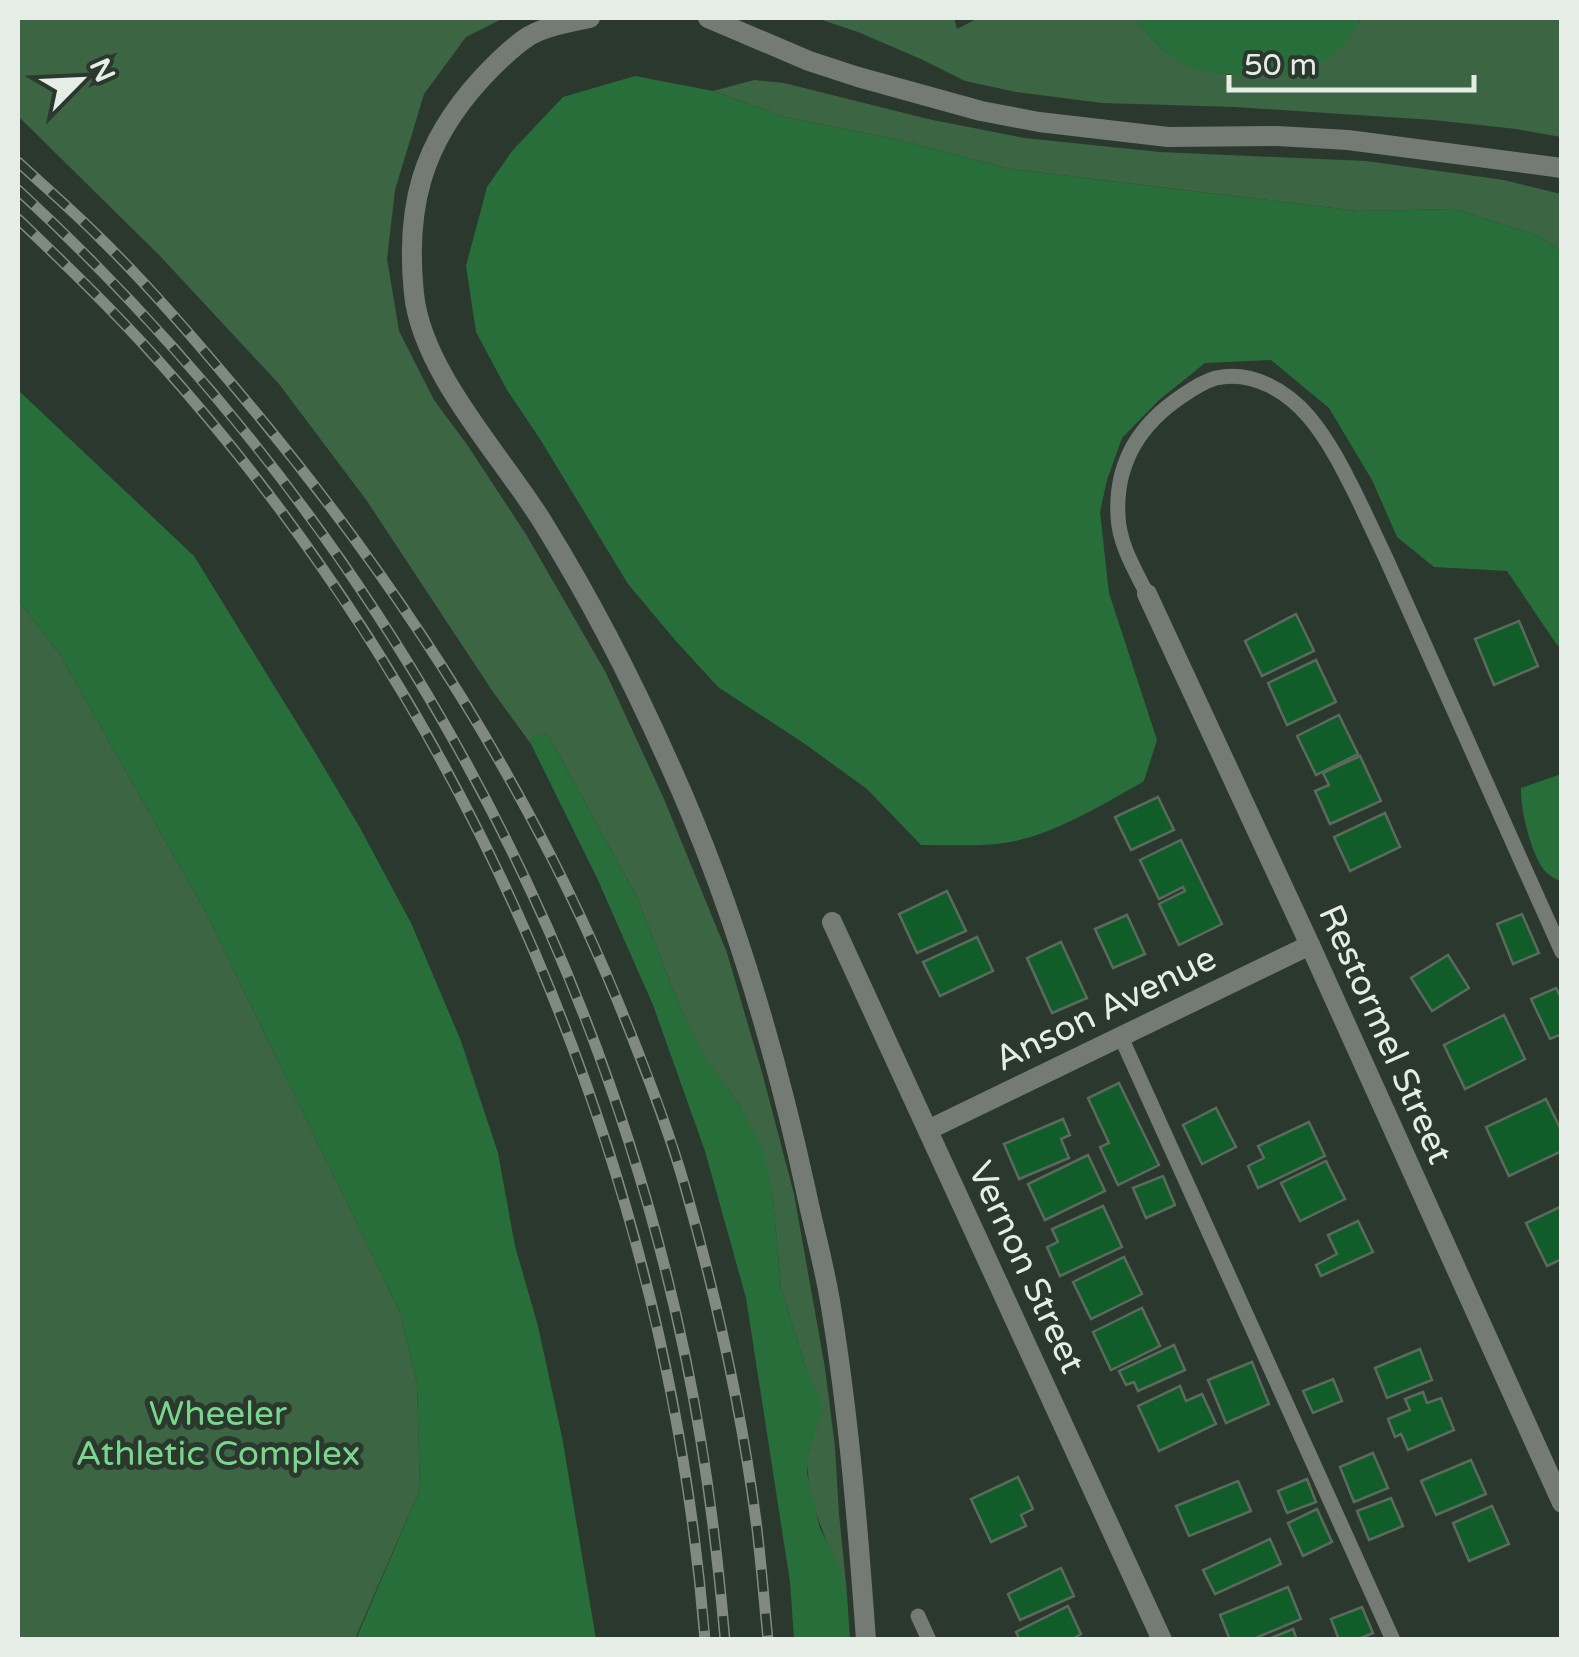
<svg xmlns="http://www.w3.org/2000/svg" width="1579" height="1657" font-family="'Varela Round',sans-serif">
<rect width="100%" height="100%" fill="#2b382d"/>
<g fill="#3c6544">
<path d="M18,18H504L466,37L424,94L395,190L387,259L399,331L434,400L468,446L527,536L606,673L664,799L727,953L763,1076L794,1194L825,1368L835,1447L839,1514L847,1594C835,1554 811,1516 808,1473C806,1452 815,1430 822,1411L806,1368L781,1288L773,1198L739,1104L704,1057L675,995L637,897L547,733L534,736L531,744L493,692L367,501L279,384L160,256L18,116Z"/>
<path d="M816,18H954L957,29L978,18H1133L1162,49L1189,66L1229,75L1299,71L1359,22L1361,18H1561V137L1516,129L1433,120L1235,107L1102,103L1016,92L965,81L923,60L858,32Z"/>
<path d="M754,80L784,83L928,119L1024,138L1160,152L1366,161L1504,180L1561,194V250L1536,235L1454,209L1358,211L1010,169L899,140L784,117L713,91Z"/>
<path d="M18,600L59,653L205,911L401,1314L417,1385L420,1489L355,1639H18Z"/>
</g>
<g fill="#276e3a">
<path d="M1133,18H1361C1352,33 1342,49 1327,59C1296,80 1226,79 1191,67C1167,58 1150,36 1133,18Z"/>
<path d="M635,76L713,91L784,117L899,140L1010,169L1358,211L1454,209L1536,235L1561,250V647L1557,645L1507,571L1434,567L1397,537L1372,480L1329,408L1271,360L1205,363L1159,400L1122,438L1107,480L1100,512L1109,593L1157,740L1144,781C1108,802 1071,824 1031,837C995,848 957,845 921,845L867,789L805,744L718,687L675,640L628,584L540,439L507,390L476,332L466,266L487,187L512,151L563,97Z"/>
<path d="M18,390L194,556L313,749L359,826L411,923L461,1041L498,1153L515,1246L538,1326L562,1437L596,1639H356L420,1489L417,1385L401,1314L205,911L59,653L18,600Z"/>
<path d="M547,733L637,897L675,995L704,1056L739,1104L764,1152L773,1198L781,1288L806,1368L821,1403L823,1412L810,1447L807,1473L820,1528L838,1563L847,1594L850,1639H794L790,1582L746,1298L705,1151L653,1005L597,878L531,744L534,736Z"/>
<path d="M1561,774H1562L1561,882C1557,879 1551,877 1547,873C1532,859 1520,809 1521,788Z"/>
</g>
<g fill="#115d2a" stroke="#5c6a5e" stroke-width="2.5">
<path d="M1296,614L1314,651L1262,676L1245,641Z"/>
<path d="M1519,621L1538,666L1494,685L1475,639Z"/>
<path d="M1316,660L1336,702L1287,725L1268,683Z"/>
<path d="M1339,715L1358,754L1316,775L1297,736Z"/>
<path d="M1360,756L1381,801L1330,824L1315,791L1329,785L1323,773Z"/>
<path d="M1158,797L1174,830L1131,850L1115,817Z"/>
<path d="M1385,813L1400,847L1350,871L1334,837Z"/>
<path d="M1181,840L1222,924L1179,945L1159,904L1185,891L1183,887L1159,899L1140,860Z"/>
<path d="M947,891L966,931L917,953L899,914Z"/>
<path d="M1522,914L1539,953L1513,964L1497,924Z"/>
<path d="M1127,915L1145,954L1113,968L1095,929Z"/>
<path d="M977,937L993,971L940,996L923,962Z"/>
<path d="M1061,942L1087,998L1052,1013L1027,958Z"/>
<path d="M1448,955L1469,988L1432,1011L1411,978Z"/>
<path d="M1556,988L1562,1000V1034L1550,1039L1531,999Z"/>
<path d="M1504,1015L1525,1059L1465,1089L1444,1045Z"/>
<path d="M1119,1083L1159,1165L1118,1185L1100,1147L1109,1143L1088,1098Z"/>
<path d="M1546,1099L1562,1132V1151L1509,1176L1486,1127Z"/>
<path d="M1216,1108L1236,1147L1202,1164L1183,1125Z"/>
<path d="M1063,1119L1070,1135L1061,1139L1069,1158L1019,1179L1004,1144Z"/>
<path d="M1309,1122L1325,1156L1258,1188L1248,1166L1264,1158L1258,1146Z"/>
<path d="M1088,1155L1105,1191L1045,1220L1028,1184Z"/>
<path d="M1326,1161L1345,1199L1300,1221L1281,1183Z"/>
<path d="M1163,1176L1175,1205L1146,1218L1133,1188Z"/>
<path d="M1103,1206L1122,1247L1060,1276L1047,1247L1058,1242L1052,1229Z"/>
<path d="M1562,1206V1259L1547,1266L1526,1223Z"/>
<path d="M1358,1221L1373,1252L1321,1276L1316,1265L1337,1254L1328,1235Z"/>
<path d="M1124,1257L1142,1294L1091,1319L1073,1282Z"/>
<path d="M1142,1308L1160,1346L1111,1370L1093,1332Z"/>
<path d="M1174,1345L1185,1370L1138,1391L1134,1382L1126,1385L1119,1371Z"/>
<path d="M1420,1349L1432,1380L1387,1398L1375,1368Z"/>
<path d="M1252,1362L1269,1404L1226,1423L1208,1380Z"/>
<path d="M1333,1379L1342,1401L1313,1413L1303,1391Z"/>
<path d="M1180,1386L1186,1401L1202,1394L1216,1424L1159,1451L1138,1406Z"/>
<path d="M1423,1392L1427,1403L1441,1398L1454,1430L1408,1450L1401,1434L1395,1437L1388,1419L1410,1410L1405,1399Z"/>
<path d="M1373,1453L1388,1488L1354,1502L1340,1467Z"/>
<path d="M1471,1460L1486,1494L1436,1515L1421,1481Z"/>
<path d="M1018,1477L1033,1509L1021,1515L1026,1526L991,1542L971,1499Z"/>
<path d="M1307,1479L1316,1502L1287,1513L1278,1491Z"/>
<path d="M1238,1481L1251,1511L1189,1536L1176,1506Z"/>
<path d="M1391,1498L1403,1526L1369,1540L1357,1511Z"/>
<path d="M1492,1506L1509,1544L1469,1561L1453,1523Z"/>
<path d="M1317,1509L1332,1542L1303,1556L1288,1523Z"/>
<path d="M1270,1539L1281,1564L1215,1594L1203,1570Z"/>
<path d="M1061,1568L1074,1596L1020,1620L1008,1594Z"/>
<path d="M1288,1587L1301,1619L1251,1640H1230L1220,1615Z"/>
<path d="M1068,1606L1081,1634L1071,1640H1020L1016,1632Z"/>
<path d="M1362,1607L1373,1633L1356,1640H1339L1331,1619Z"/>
<path d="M1293,1629L1297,1640H1266Z"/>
</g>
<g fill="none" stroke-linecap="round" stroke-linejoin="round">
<g stroke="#747b75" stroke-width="15">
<path d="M1147,594C1135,570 1119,544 1118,516C1115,463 1140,424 1182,396C1192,389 1205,381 1216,378C1252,370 1287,391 1309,417C1329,441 1342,467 1356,495C1375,534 1393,573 1410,612C1461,726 1511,839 1562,952"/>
<path d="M1120,1035L1393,1640"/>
<path d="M918,1616L929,1640"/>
</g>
<g stroke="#747b75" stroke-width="20">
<path d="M590,18C570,22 546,26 529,36C512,47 496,63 482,78C422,143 405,207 414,294C422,372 501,455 542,521C589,597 632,680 668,761C731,899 774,1044 806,1191C814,1230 825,1268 831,1307C849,1417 858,1528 866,1640"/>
<path d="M708,18L809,61L858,77L981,111L1039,122L1168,137L1277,136L1348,140L1562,168"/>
<path d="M1147,594L1310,945L1562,1503"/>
<path d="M832,922L1162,1640"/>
<path d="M928,1130L1310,945"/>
</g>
<g stroke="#808a81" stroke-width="11">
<g id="rail">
<path d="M18,162C45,187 73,211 99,237C150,287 196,341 242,396C395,578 527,781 618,1002C643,1063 667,1124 685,1187C716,1296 741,1408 756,1521C761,1560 764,1600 768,1640"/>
<path d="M18,190C355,501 593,909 686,1360C705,1452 717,1546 725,1640"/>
<path d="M18,219C65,264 112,309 155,357C473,710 667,1167 705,1640"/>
</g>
</g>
<use href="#rail" stroke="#2b382d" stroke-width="8" stroke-dasharray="22" stroke-linecap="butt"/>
</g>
<g text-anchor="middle" stroke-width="10" stroke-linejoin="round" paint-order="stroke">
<g font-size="35" fill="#e5ede6" stroke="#2b382d">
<text transform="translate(1105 1008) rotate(-26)" y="12">Anson Avenue</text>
<text transform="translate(1386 1034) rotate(66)" y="12">Restormel Street</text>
<text transform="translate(1027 1267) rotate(65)" y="12">Vernon Street</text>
</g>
<g font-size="35" fill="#79d78d" stroke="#2b382d">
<text x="218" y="1425">Wheeler<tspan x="218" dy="40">Athletic Complex</tspan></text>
</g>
</g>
<rect width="1579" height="1657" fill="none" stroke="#e5ede6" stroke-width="40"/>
<g transform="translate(80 80) rotate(66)" stroke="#2b382d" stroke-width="8" paint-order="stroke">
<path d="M0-8L18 38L0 25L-18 38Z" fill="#e5ede6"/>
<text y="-15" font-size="28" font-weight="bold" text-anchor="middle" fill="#e5ede6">N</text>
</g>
<path d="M1229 75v15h245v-15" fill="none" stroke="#e5ede6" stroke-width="5"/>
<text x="1244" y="75" font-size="30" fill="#e5ede6" stroke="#2b382d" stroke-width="8" paint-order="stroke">50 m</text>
</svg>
